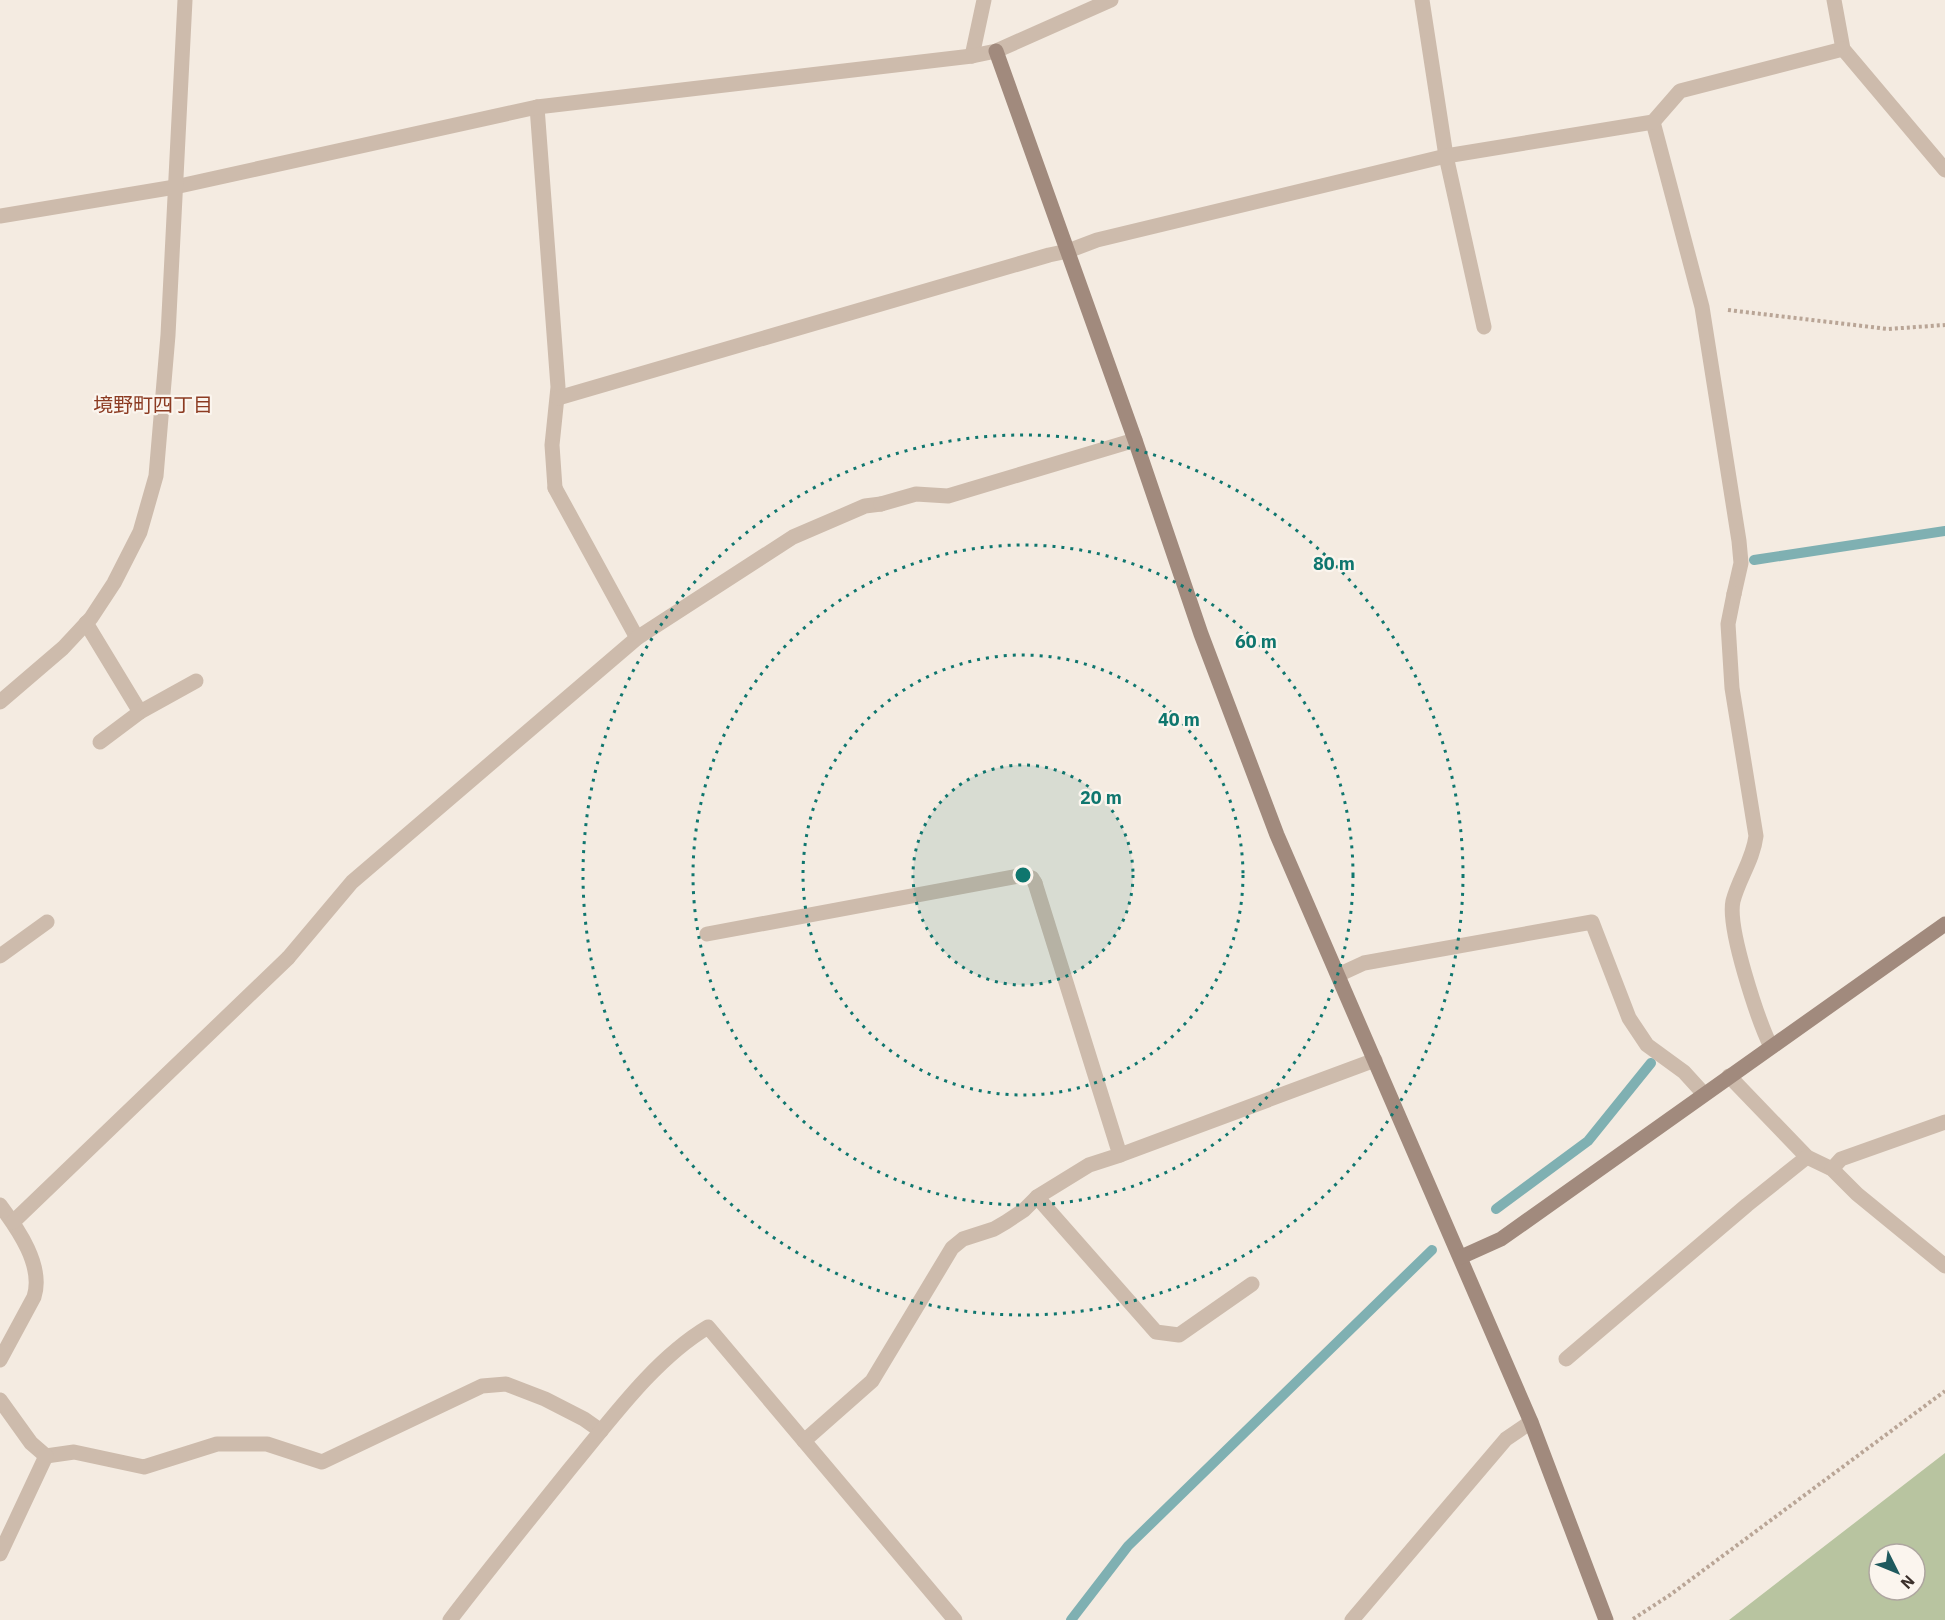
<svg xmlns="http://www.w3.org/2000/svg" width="1945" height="1620" font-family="'IBM Plex Sans','Noto Sans JP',sans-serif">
<rect width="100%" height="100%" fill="#f4ebe1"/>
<path fill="#b8c4a0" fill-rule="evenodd" d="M1945,1453V1620H1729ZM1879,1554H1915V1590H1879Z"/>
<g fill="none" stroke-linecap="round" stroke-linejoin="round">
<g stroke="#7fb0b2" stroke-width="10">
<path d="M1754,560L1945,531"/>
<path d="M1496,1209L1588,1141L1651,1063"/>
<path d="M1071,1620L1128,1546L1432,1250"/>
</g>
<g stroke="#b9a596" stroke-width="4" stroke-dasharray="3 3" stroke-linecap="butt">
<path d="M1728,310L1888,329L1945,325"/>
<path d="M1633,1619L1670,1595L1945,1391"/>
</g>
<g stroke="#cdbbac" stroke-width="15">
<path d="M1422,0L1446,156L1484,327"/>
<path d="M1834,0L1843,49L1945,170"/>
<path d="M1653,122L1702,307L1739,541L1741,563L1734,594"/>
<path d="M1068,251L1097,240L1446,156L1653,122L1680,91L1843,49"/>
<path d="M555,488L637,638"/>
<path d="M86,623L140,712"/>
<path d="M100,742L140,712L196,681"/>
<path d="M707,934L1024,875L1032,878L1035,883"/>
<path d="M0,956L47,922"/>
<path d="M288,958L352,882L637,638L793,537L865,506L881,504"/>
<path d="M1338,975L1364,963L1592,922L1629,1018L1647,1045L1684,1072L1704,1094"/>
<path d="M1729,1076L1807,1157L1832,1169L1857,1194L1945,1266"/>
<path d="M1120,1155L1375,1060"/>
<path d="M1832,1169L1841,1159L1945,1122"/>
<path d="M1037,1197L1156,1332L1179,1335L1252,1284"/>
<path d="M1566,1359L1747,1205L1807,1157"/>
</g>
<g stroke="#cdbbac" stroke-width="15">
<path d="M972,56L984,0"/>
<path d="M537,107L558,387L552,445L555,488"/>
<path d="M0,216L175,187L537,107L972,56L996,51L1111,0"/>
<path d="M558,398L1049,255L1068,251"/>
<path d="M881,504L916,494L948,496L1135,440"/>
<path d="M1734,594L1728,624L1732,688L1756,836C1753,860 1739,878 1733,901C1727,928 1758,1020 1771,1047"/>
<path d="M0,702L63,648L91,618L114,583L140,532L156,476L168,335L185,0"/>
<path d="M0,1205C18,1229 44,1266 34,1297L0,1360"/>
<path d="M13,1222L288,958"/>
<path d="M0,1400L31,1443L46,1456L74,1452L144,1467L217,1444H267L322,1462L482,1386L506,1384L545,1399L584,1419L601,1431"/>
<path d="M804,1441L872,1381L952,1248L963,1239L994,1229L1006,1222L1024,1210L1037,1197L1089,1165L1120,1155L1035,883"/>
<path d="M0,1554L46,1456"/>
<path d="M450,1620C489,1569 529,1520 569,1470C610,1421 653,1360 708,1327L955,1620"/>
<path d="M1352,1620L1506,1439L1531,1422"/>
</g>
<g stroke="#a18a7d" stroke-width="15">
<path d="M996,51L1135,440L1201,634L1277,835L1531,1422L1606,1620"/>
<path d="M1461,1257L1501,1239L1945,924"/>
</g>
</g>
<circle cx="1023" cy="875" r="110" fill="#0f766e" fill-opacity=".12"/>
<g fill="none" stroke="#0f766e" stroke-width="3" stroke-dasharray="3 6">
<circle cx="1023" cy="875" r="110"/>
<circle cx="1023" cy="875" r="220"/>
<circle cx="1023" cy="875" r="330"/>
<circle cx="1023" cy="875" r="440"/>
</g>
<g text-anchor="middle" stroke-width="4.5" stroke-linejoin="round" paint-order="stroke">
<g font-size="20" fill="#8c3b22" stroke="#fbf5ee">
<text x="153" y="412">境野町四丁目</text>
</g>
</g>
<circle cx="1023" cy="875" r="9" fill="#0f766e" stroke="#fbf5ee" stroke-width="3"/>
<g font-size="18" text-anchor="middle" font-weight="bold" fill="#0f766e" stroke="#fbf5ee" stroke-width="4.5" stroke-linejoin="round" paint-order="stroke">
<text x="1334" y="570">80 m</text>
<text x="1256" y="648">60 m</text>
<text x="1179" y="726">40 m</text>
<text x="1101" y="804">20 m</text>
</g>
<g transform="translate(1897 1572) rotate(133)"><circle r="28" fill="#fbf5ee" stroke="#aea6a0" stroke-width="1.5"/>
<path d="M0-4.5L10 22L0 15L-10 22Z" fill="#1f5a5e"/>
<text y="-9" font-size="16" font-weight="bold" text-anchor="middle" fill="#3b302b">N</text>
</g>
</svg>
